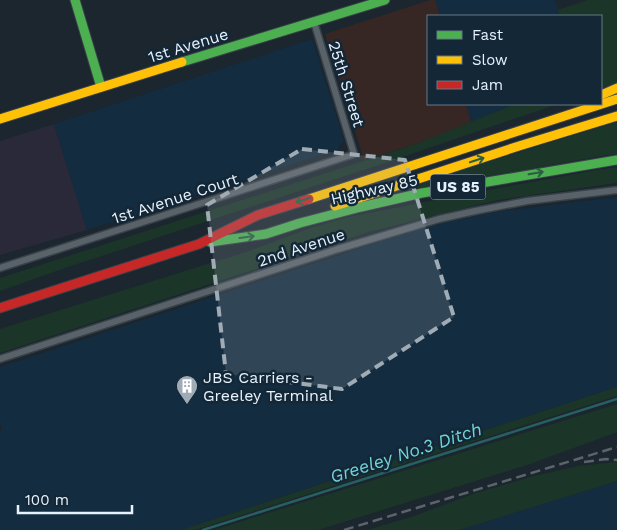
<svg xmlns="http://www.w3.org/2000/svg" width="617" height="530" font-family="'Work Sans',sans-serif">
<rect width="100%" height="100%" fill="#1b262f"/>
<path fill="#2a2939" d="M54,124L87,230L0,255V141Z"/>
<g fill="#142c3f">
<path d="M435,0H555L560,16H440Z"/>
<path d="M312,39L344,140L337,150L87,230L54,124Z"/>
<path d="M466,104H515L471,122Z"/>
<path d="M617,197V387L181,530H0V431L2,430L0,423V367L391,238L441,223L502,211Z"/>
<path d="M617,481V530H459L472,526Z"/>
</g>
<path fill="#362725" d="M430,0H435L440,16H428V104H466L471,122L416,144L364,160L325,34Z"/>
<g fill="#1b3629">
<path d="M588,0H617V84L601,89V16H560L558,10Z"/>
<path d="M515,104H558L376,166L65,268L0,291V278L416,144Z"/>
<path d="M617,122V154L607,155L414,189V185Z"/>
<path d="M617,167V183L498,200L369,232L0,353V329L249,251L310,228L348,217L466,194L597,170Z"/>
<path d="M617,387V396L195,530H181Z"/>
<path d="M617,404V432L530,464L318,530H214Z"/>
<path d="M617,462V481L459,530H367L414,516L476,493L534,476L578,466Z"/>
</g>
<g fill="none" stroke-linecap="round" stroke-linejoin="round">
<path stroke="#276062" stroke-width="2.5" d="M203,530L617,399"/>
<g stroke="#384048" stroke-width="9">
<g id="street">
<path d="M0,268L354,154L314,22"/>
<path d="M0,359L338,249L439,219L475,211L527,201L617,190"/>
</g>
</g>
<g stroke="#384048" stroke-width="11">
<g id="fast">
<path d="M75,0L101,87"/>
<path d="M182,62L385,0"/>
<path d="M210,242L266,234L300,223L361,207L422,193L617,160"/>
</g>
</g>
<g stroke="#384048" stroke-width="11">
<g id="slow">
<path d="M601,95L617,88"/>
<path d="M0,119L182,62"/>
<path d="M309,199L617,99"/>
<path d="M335,206L519,146L617,116"/>
</g>
</g>
<g stroke="#384048" stroke-width="11">
<path id="jam" d="M0,308L199,244L258,215L309,199"/>
</g>
<use href="#street" stroke="#5a6269" stroke-width="6"/>
<use href="#fast" stroke="#4caf50" stroke-width="9"/>
<use href="#slow" stroke="#ffc107" stroke-width="9"/>
<use href="#jam" stroke="#c62828" stroke-width="9"/>
<g stroke="#5c636a" stroke-width="2.5" stroke-dasharray="10 5" stroke-linecap="butt">
<path d="M584,462L606,459L617,460"/>
<path d="M344,530L617,447"/>
</g>
</g>
<defs><path id="oneway-shaft" d="M-6 0H5M1.5-3L5.5 0L1.5 3" fill="none" stroke-width="1.6" stroke-linecap="round" stroke-linejoin="round" transform="scale(1.25)"/></defs>
<g stroke="#2a5d41">
<use href="#oneway-shaft" transform="translate(477 160) rotate(-18)"/>
<use href="#oneway-shaft" transform="translate(536 173) rotate(-10)"/>
<use href="#oneway-shaft" transform="translate(303 200) rotate(162)"/>
<use href="#oneway-shaft" transform="translate(247 237) rotate(-8)"/>
</g>
<path fill="#9fabb5" fill-opacity="0.2" stroke="#9fabb5" stroke-width="4" stroke-dasharray="10 6" stroke-linejoin="round" d="M302,149L405,160L454,317L342,389L226,374L207,205Z"/>
<defs>
<g id="building-pin" transform="scale(1.125)"><path d="M0 17L-7.5 6A9.5 9.5 0 1 1 7.5 6Z" fill="#9fabb5" stroke="#132737"/><path d="M-4-6H4V6H1V3H-1V6H-4ZM-2.5-4.3h1.7v1.8h-1.7ZM.8-4.3h1.7v1.8H.8ZM-2.5-1h1.7V.8h-1.7ZM.8-1h1.7V.8H.8Z" fill="#fff"/></g>
</defs>
<g fill-rule="evenodd">
<use href="#building-pin" x="187" y="386"/>
</g>
<g text-anchor="middle" stroke-width="5" stroke-linejoin="round" paint-order="stroke">
<rect fill="#132737" stroke="#a7b5c2" stroke-width="1" x="430.5" y="174.5" width="55" height="25" rx="4"/>
<g font-size="15" font-weight="bold" fill="#e6f2fd">
<text x="458" y="192">US 85</text>
</g>
<g font-size="16" fill="#e6f2fd" stroke="#132737">
<text transform="translate(188 45) rotate(-17)" y="6">1st Avenue</text>
<text transform="translate(347 84) rotate(73)" y="6">25th Street</text>
<text transform="translate(374 189) rotate(-13)" y="6">Highway 85</text>
<text transform="translate(175 198) rotate(-18)" y="6">1st Avenue Court</text>
<text transform="translate(301 247) rotate(-18)" y="6">2nd Avenue</text>
</g>
<g font-size="16" fill="#e6f2fd" stroke="#132737" text-anchor="start">
<text x="203" y="383">JBS Carriers -<tspan x="203" dy="18">Greeley Terminal</tspan></text>
</g>
<g font-size="18" font-style="italic" fill="#71d3d5" stroke="#132737">
<text transform="translate(406 453) rotate(-18)" y="6">Greeley No.3 Ditch</text>
</g>
</g>
<rect x="427" y="15" width="175" height="90" fill="#132737" stroke="#677886"/>
<rect x="437" y="31" width="25" height="8" fill="#4caf50" stroke="#677886"/>
<text x="472" y="40" font-size="15" fill="#e6f2fd">Fast</text>
<rect x="437" y="56" width="25" height="8" fill="#ffc107" stroke="#677886"/>
<text x="472" y="65" font-size="15" fill="#e6f2fd">Slow</text>
<rect x="437" y="81" width="25" height="8" fill="#c62828" stroke="#677886"/>
<text x="472" y="90" font-size="15" fill="#e6f2fd">Jam</text>
<path d="M18 505v8h114v-8" fill="none" stroke="#e6f2fd" stroke-width="2.5"/>
<text x="25" y="505" font-size="15" fill="#e6f2fd" stroke="#132737" stroke-width="4" paint-order="stroke">100 m</text>
</svg>
